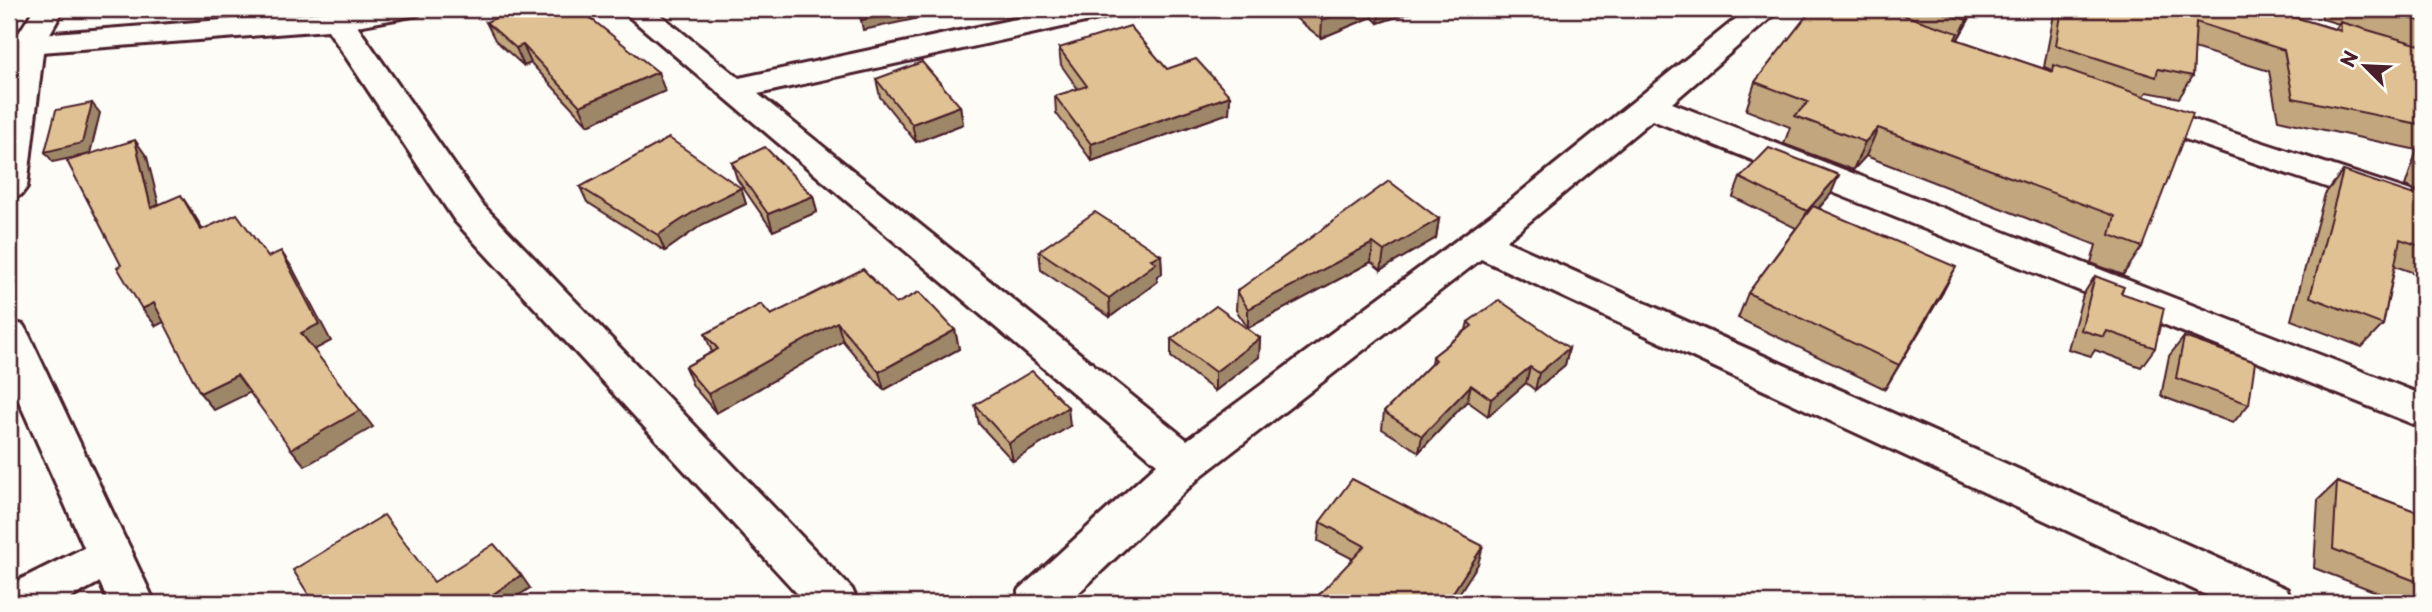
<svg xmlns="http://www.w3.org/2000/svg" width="2432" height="612" font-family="'Playpen Sans',sans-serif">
<rect width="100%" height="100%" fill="#fdfcf7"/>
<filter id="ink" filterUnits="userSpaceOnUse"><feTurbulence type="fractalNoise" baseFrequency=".0143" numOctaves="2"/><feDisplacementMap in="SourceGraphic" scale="14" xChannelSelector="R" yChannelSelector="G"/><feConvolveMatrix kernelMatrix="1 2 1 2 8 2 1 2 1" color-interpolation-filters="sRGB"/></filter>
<g filter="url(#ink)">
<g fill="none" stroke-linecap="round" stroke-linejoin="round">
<g stroke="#4a1f2b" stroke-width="6">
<g id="street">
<path d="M328,9H422L418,15L357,26L481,203L852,589L858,603H806L455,221L328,30L28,53L9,57V39L28,35L326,12Z"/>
<path d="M620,9H653L739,78L1062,9H1118L1114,15L1103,18L758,94L1187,440L1511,200L1748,9H1781L1672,103L2423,395V428L1652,120L1506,241L2287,589L2293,603H2223L1481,259L1201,476L1068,603H1014L1020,589L1157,464Z"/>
<path d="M2138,102L2423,195V220L2126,119L2121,112L2126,105Z"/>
<path d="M110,535L126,540L133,554L126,568L61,603H9V585Z"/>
</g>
</g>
<g stroke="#4a1f2b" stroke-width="6">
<g id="secondary">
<path d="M34,9H64L44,44L27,187L21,195L9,199V69L12,44Z"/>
<path d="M9,321L23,325L29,335L155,603H109L9,379Z"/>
</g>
</g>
<use href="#street" fill="#fdfcf7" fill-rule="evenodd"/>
<use href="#secondary" fill="#fdfcf7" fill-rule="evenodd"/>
</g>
<g fill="#c1a67e" stroke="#4a1f2b" stroke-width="2">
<path d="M1284,9H1421L1378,23L1372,17L1321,38Z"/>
<path d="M1812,9H1975L1958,39H1956L2051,71L2052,70L2044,67L2055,9H2267L2335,29L2339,24L2322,19L2321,9H2423V193L2405,186L2417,150L2278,120L2269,71L2194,48L2193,76L2179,98L2147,92L2144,96L2142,247L2123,275L2091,263L2096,245L1866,156L1853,170L1784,144L1790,127L1746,110L1755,82Z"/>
<path d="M486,22L665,91L588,125L531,63L524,66L495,40Z"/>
<path d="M1059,48L1230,96L1229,113L1092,161L1056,113L1055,96L1078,89L1061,65Z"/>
<path d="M876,79L960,106L963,124L916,142L880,97Z"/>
<path d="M732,163L813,196L817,212L773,231L737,179Z"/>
<path d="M2343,171L2412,195L2415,191L2423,194V276L2395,266L2383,325L2362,347L2291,320L2325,194Z"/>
<path d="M1740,178L1831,194L1819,208L1943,292L1885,389L1738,318L1748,293L1796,228L1733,197Z"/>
<path d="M580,187L741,188L746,204L703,224L665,251L587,202Z"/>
<path d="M1439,219L1436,238L1381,270L1371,262L1248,328L1236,310L1237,291Z"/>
<path d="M1039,251L1161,255L1162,274L1157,276V282L1110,317L1041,270Z"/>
<path d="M2095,276L2121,293L2155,348L2141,367L2095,350L2091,356L2068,349L2083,295Z"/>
<path d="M896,304L955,330L959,349L884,390L843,341L716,413L693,386L685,367L712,352L705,334L771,315Z"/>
<path d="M1468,322L1569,348L1565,365L1535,390L1526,383L1488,416L1467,401L1419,452L1382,429L1384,412L1431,364L1432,357L1466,330Z"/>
<path d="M2184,337L2249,404L2233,423L2161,396L2169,356Z"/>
<path d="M1260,338L1259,357L1215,391L1171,357V339Z"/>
<path d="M975,405L1070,426L1013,461L979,424Z"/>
<path d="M2337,482L2423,514V603H2405L2314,568L2318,500Z"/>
<path d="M1320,522L1478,564L1353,559L1318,541Z"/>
</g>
<g fill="#9d8767" stroke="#4a1f2b" stroke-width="2">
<path d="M915,9H942L943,13L863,30L861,20Z"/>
<path d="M1350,9H1373L1372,17L1321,38L1322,20Z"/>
<path d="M1380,9H1421L1378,23Z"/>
<path d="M1973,9H1975L1958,39L1967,20Z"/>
<path d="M523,45L531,63L524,66L516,48Z"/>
<path d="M658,72L665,91L588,125L580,106Z"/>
<path d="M1230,96L1229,113L1092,161L1091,144Z"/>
<path d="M92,103L100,113L90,154L53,162L45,152Z"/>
<path d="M960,106L963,124L916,142L912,124Z"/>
<path d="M1878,128L1866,156L1853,170L1865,142Z"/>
<path d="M135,140L147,157L164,225L151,208Z"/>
<path d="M1839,175L1831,194L1799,230L1807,211Z"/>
<path d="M741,188L746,204L703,224L665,251L658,235L698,209Z"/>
<path d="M181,195L193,213L214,247L201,230Z"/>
<path d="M813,196L817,212L773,231L768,214Z"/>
<path d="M1439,219L1436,238L1381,270L1384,251Z"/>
<path d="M1373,243L1371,262L1248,328V309Z"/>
<path d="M281,251L293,269L331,341L314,350L301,333Z"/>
<path d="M1161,255L1162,274L1157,276V282L1110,317L1109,298L1151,259Z"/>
<path d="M1956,267L1943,292L1885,389L1899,365Z"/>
<path d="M154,303L168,320L156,326L142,309Z"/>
<path d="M837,322L843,341L716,413L708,394Z"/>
<path d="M955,330L959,349L884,390L879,372Z"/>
<path d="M1260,338L1259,357L1215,391V372Z"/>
<path d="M1569,348L1565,365L1535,390L1539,373Z"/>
<path d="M1530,367L1526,383L1488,416L1491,399Z"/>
<path d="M237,375L251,392L214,410L200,393Z"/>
<path d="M1471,385L1467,401L1419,452L1422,436Z"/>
<path d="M1068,407L1070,426L1013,461L1009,443Z"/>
<path d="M360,410L373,427L305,466L291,449Z"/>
<path d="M9,495L16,512L9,515Z"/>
<path d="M1483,546L1478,564L1453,603H1446Z"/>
<path d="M521,575L530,588L507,603H498L492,595Z"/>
<path d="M338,593L347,603H321Z"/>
</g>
<g fill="#e0c193" stroke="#4a1f2b" stroke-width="2">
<path d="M517,9H579L658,72L580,106L523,45L516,48L486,22Z"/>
<path d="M857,9H915L861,20Z"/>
<path d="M1308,9H1350L1322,20Z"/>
<path d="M1812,9H1885L1958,33L1955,39L2053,72L2054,65L2193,113L2142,247L2110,235L2115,216L1878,128L1865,142L1795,116L1808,102L1755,82Z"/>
<path d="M1931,9H1973L1967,20Z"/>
<path d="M2062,9H2267L2341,31L2340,22L2423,46V125L2293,98L2284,50L2196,22L2193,76L2158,69L2156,77L2056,45Z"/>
<path d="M2377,9H2423V22Z"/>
<path d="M1130,26L1167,69L1196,59L1230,96L1091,144L1055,96L1087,86L1059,48Z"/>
<path d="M922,62L960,106L912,124L876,79Z"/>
<path d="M92,103L82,143L45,152L56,110Z"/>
<path d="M669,138L741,188L698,209L658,235L580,187Z"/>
<path d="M135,140L151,208L181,195L201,230L237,214L268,257L281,251L319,324L301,333L360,410L291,449L237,375L200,393L154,303L142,309L117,267L121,265L67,161Z"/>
<path d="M765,147L813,196L768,214L732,163Z"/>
<path d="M1769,148L1839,175L1807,211L1740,178Z"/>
<path d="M2343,171L2414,195L2415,191L2423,194V247L2400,239L2383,325L2310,297Z"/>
<path d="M1389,181L1439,219L1384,251L1373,243L1248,309L1237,291Z"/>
<path d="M1813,206L1956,267L1899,365L1748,293Z"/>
<path d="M1095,212L1161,255L1151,259L1156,263L1109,298L1039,251Z"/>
<path d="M863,269L896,304L919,292L955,330L879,372L837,322L708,394L685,367L718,349L705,334L761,304L771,315Z"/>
<path d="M2095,276L2124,287L2121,293L2164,308L2155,348L2107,331L2104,337L2081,330Z"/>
<path d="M1499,300L1569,348L1539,373L1530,367L1491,399L1471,385L1422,436L1384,412L1435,360L1432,357L1472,326L1468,322Z"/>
<path d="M1216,306L1260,338L1215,372L1171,339Z"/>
<path d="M2184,337L2255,362L2249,404L2176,378Z"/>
<path d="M1032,371L1068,407L1009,443L975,405Z"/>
<path d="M1352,479L1483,546L1446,603H1311L1365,546L1320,522Z"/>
<path d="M2337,482L2423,514V584L2333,549Z"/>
<path d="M384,515L434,582L494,544L521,575L492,595L500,603H344L338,593L321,603H314L293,570Z"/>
</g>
</g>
<rect width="2432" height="612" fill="none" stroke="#fdfcf7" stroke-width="35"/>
<rect x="18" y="18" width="2397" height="577" fill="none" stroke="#4a1f2b" stroke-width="2.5" filter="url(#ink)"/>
<g transform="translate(2365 66) rotate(294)" stroke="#fdfcf7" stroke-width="5" paint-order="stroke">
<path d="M0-5L12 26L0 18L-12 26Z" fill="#4a1f2b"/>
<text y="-10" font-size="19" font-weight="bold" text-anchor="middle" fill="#4a1f2b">N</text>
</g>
</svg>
